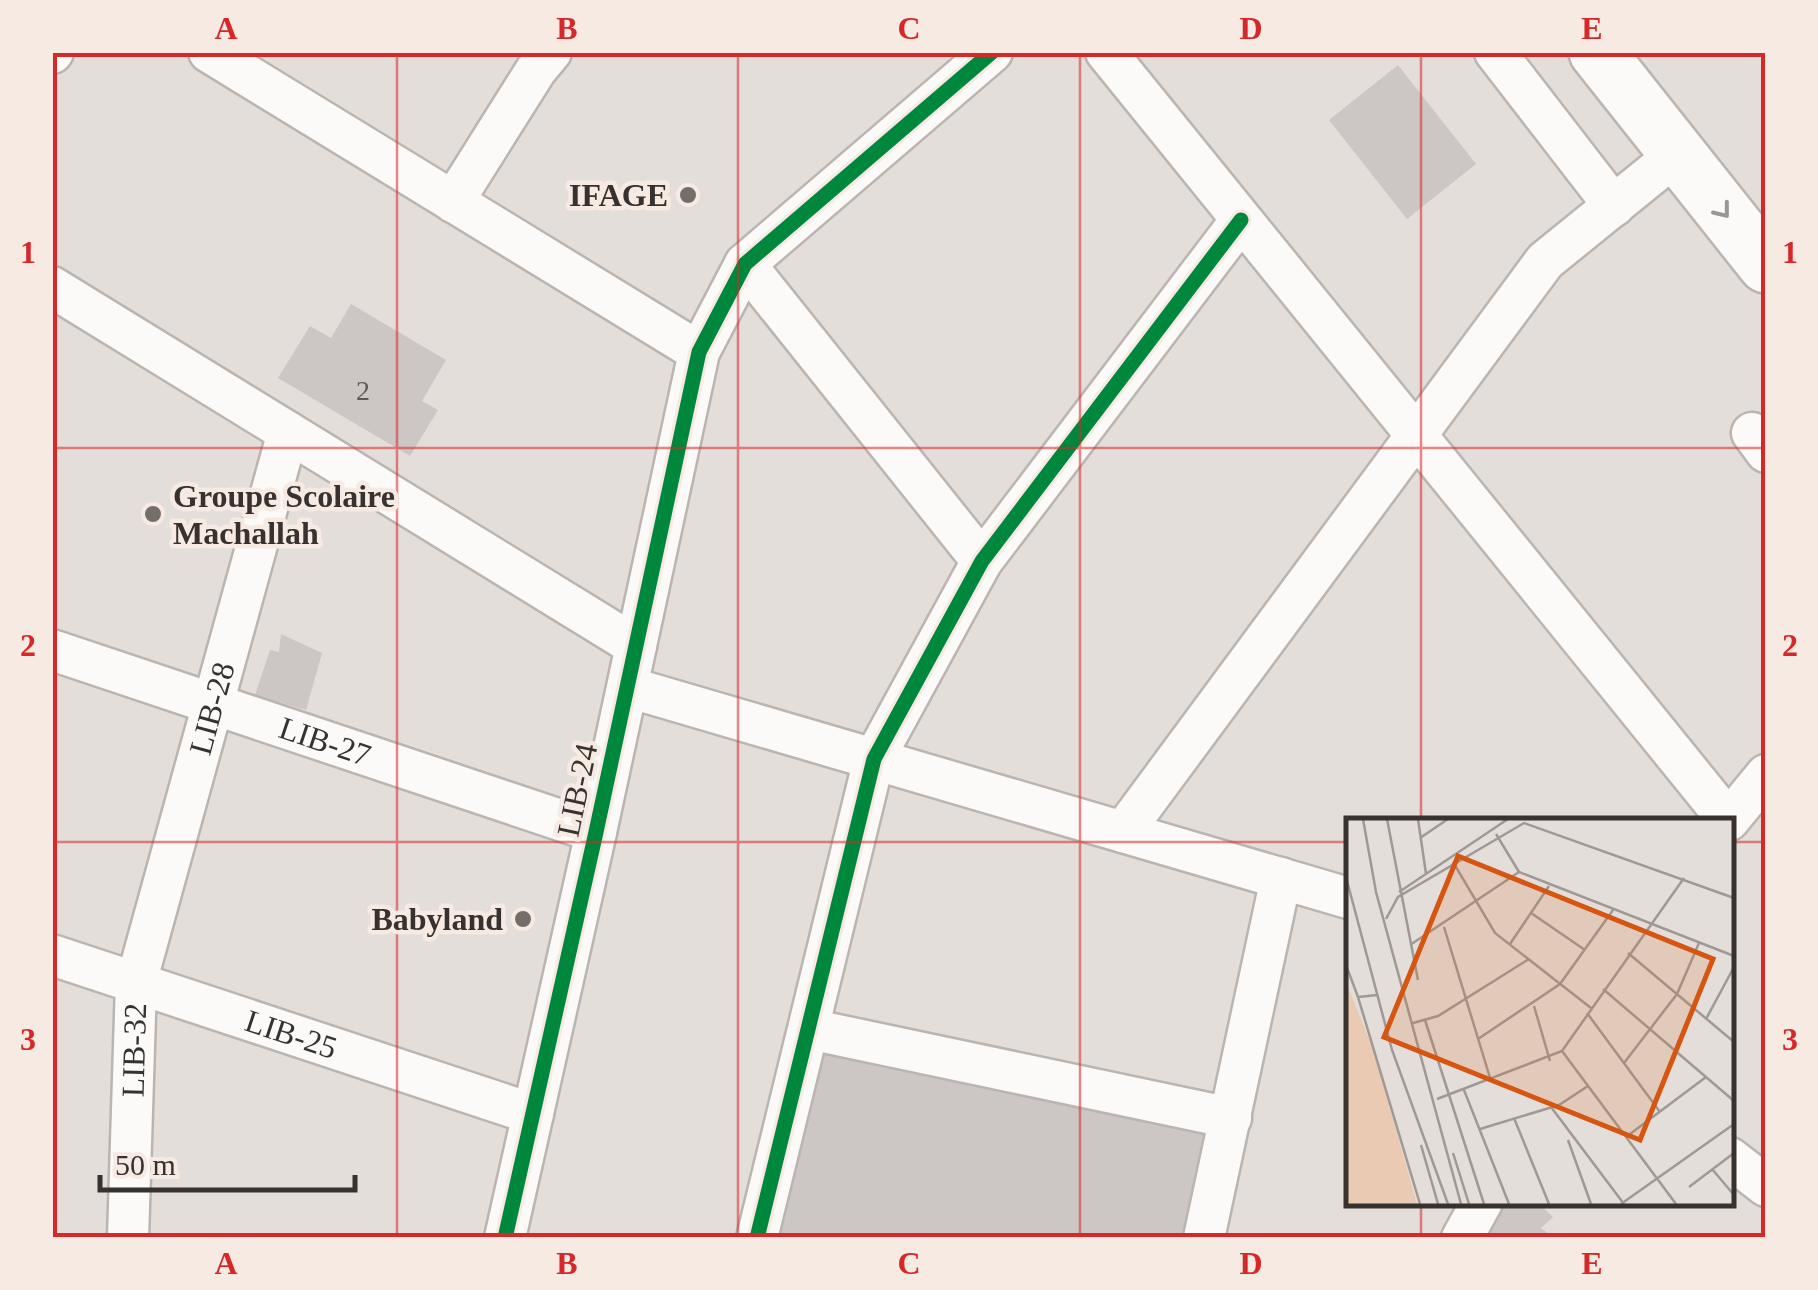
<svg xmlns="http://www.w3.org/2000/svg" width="1818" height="1290" font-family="'Times New Roman',serif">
<rect width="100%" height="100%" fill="#e4deda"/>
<g fill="#ccc7c4">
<path d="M1398,65L1476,164L1407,219L1329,120Z"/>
<path d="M351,304L446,360L422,401L438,410L410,456L278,378L310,326L331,338Z"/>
<path d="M281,634L322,653L306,710L255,695L270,650L279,652Z"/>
<path d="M809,1029L1231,1118L1204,1238H757Z"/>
<path d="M1498,1202H1537L1553,1217L1541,1228L1554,1238H1474Z"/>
</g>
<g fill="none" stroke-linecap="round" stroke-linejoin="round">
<g stroke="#bab5b1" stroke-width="45">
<g id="minor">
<path d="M209,52L699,352"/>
<path d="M1106,52L1728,820"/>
<path d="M1495,52L1614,206"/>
<path d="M52,53L53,52"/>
<path d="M453,202L536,70L551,52"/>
<path d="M745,264L982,561"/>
<path d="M52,287L636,646"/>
<path d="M1752,433L1766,452"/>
<path id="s1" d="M52,650L596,832"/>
<path d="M628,687L1348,898"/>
<path d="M1729,820L1766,775"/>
<path d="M1123,832L1545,261L1677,154"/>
<path id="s2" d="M52,955L533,1114"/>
<path d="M809,1029L1231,1118"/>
<path d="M1730,1158L1766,1186"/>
<path id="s3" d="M128,1238L136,983L288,432"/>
<path d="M505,1238L596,832L699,352L745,264L992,52"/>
<path d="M757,1238L874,759L982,561L1241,220"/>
<path d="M1204,1238L1281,878"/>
<path d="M1462,1238L1482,1202"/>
</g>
</g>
<g stroke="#bab5b1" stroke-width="60">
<path id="highway" d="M1597,52L1766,265"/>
</g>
<use href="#minor" stroke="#fbfaf9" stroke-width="40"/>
<use href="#highway" stroke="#fbfaf9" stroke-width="55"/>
<g stroke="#f6eae2" stroke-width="21">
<g id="cycleway">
<path d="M505,1238L596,832L699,352L745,264L992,52"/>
<path d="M757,1238L874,759L982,561L1241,220"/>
</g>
</g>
<use href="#cycleway" stroke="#00873e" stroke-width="15"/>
</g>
<defs><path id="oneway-chevron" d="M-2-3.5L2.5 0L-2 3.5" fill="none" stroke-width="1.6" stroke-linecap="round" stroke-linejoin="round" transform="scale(2.5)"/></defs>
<use stroke="#999694" href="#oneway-chevron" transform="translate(1723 211) rotate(52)"/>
<path fill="none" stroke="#d62828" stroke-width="2.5" stroke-opacity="0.55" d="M397,52V1238M738,52V1238M1080,52V1238M1421,52V820M52,448H1766M52,842H1348M1730,842H1766M1421,1202V1238"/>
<g fill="#746e6b" stroke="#f6eae2" stroke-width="4">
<circle cx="688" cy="195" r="10"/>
<circle cx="153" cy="514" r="10"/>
<circle cx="523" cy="919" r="10"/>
</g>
<g text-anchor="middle" stroke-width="9" stroke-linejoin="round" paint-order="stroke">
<g font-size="28" fill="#5e5956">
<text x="363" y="400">2</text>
</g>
<g font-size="32" font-weight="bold" fill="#37322f" stroke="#f6eae2" text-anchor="end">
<text x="668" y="206">IFAGE</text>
<text x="173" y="507" text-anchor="start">Groupe Scolaire<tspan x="173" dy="37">Machallah</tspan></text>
<text x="503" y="930">Babyland</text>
</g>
<g font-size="32" fill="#37322f" stroke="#f6eae2">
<text dy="11" stroke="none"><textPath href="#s3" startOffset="540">LIB-28</textPath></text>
<text dy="11" stroke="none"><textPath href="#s1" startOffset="288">LIB-27</textPath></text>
<text transform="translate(577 790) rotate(-78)" y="11">LIB-24</text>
<text dy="11" stroke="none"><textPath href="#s2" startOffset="252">LIB-25</textPath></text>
<text dy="11" stroke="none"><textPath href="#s3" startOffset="188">LIB-32</textPath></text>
</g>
</g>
<g transform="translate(1346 818)">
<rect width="388" height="388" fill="#e4deda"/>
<path d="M0,164L29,236L71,386H0Z" fill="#ebcab4"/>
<path fill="none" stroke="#9f9996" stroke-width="2.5" d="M17,1L30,74L115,386M41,1L72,162M72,1L80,56M150,16L173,54L388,138M74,20L102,1M107,44L149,115L245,190M0,59L46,232L102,386M53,74L162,1M185,95L239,132M40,101L52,79L178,5L388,80M98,109L145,263M164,126L203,68M64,127L173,54M282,135L388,224M0,147L12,179M257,171L388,283M31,177L12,179L74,386M188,188L204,243M241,195L314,294M360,201L388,149M79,202L138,386M67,205L92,198L183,141M132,221L214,166L267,92M216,233L330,386M278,245L331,176L353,125M118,272L163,386M91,281L216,233L338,60M205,289L278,386M168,300L203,386M134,311L213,287L242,268M280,319L360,259M222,322L245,386M75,327L92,386M107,335L123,386M366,351L388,377M343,369L388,335M275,386L388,306"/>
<path fill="#d65510" fill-opacity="0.15" stroke="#d65510" stroke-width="5" d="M112,38L367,141L294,322L38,219Z"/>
<rect width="388" height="388" fill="none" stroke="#37322f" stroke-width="5"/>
</g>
<rect width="1818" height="1290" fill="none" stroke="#f6eae2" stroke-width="110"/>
<path d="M100 1175v15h255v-15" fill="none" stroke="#37322f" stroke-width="5"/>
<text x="115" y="1175" font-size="30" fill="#37322f" stroke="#f6eae2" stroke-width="8" paint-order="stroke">50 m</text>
<rect x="55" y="55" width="1708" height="1180" fill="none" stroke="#d62828" stroke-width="4"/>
<g font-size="32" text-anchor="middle" font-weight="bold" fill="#d62828">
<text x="226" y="39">A</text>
<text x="567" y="39">B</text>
<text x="909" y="39">C</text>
<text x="1251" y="39">D</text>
<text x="1592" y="39">E</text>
<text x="28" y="263">1</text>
<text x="1790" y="263">1</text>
<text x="28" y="656">2</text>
<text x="1790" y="656">2</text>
<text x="28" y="1050">3</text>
<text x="1790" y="1050">3</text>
<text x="226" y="1274">A</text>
<text x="567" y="1274">B</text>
<text x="909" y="1274">C</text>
<text x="1251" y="1274">D</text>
<text x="1592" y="1274">E</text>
</g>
</svg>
